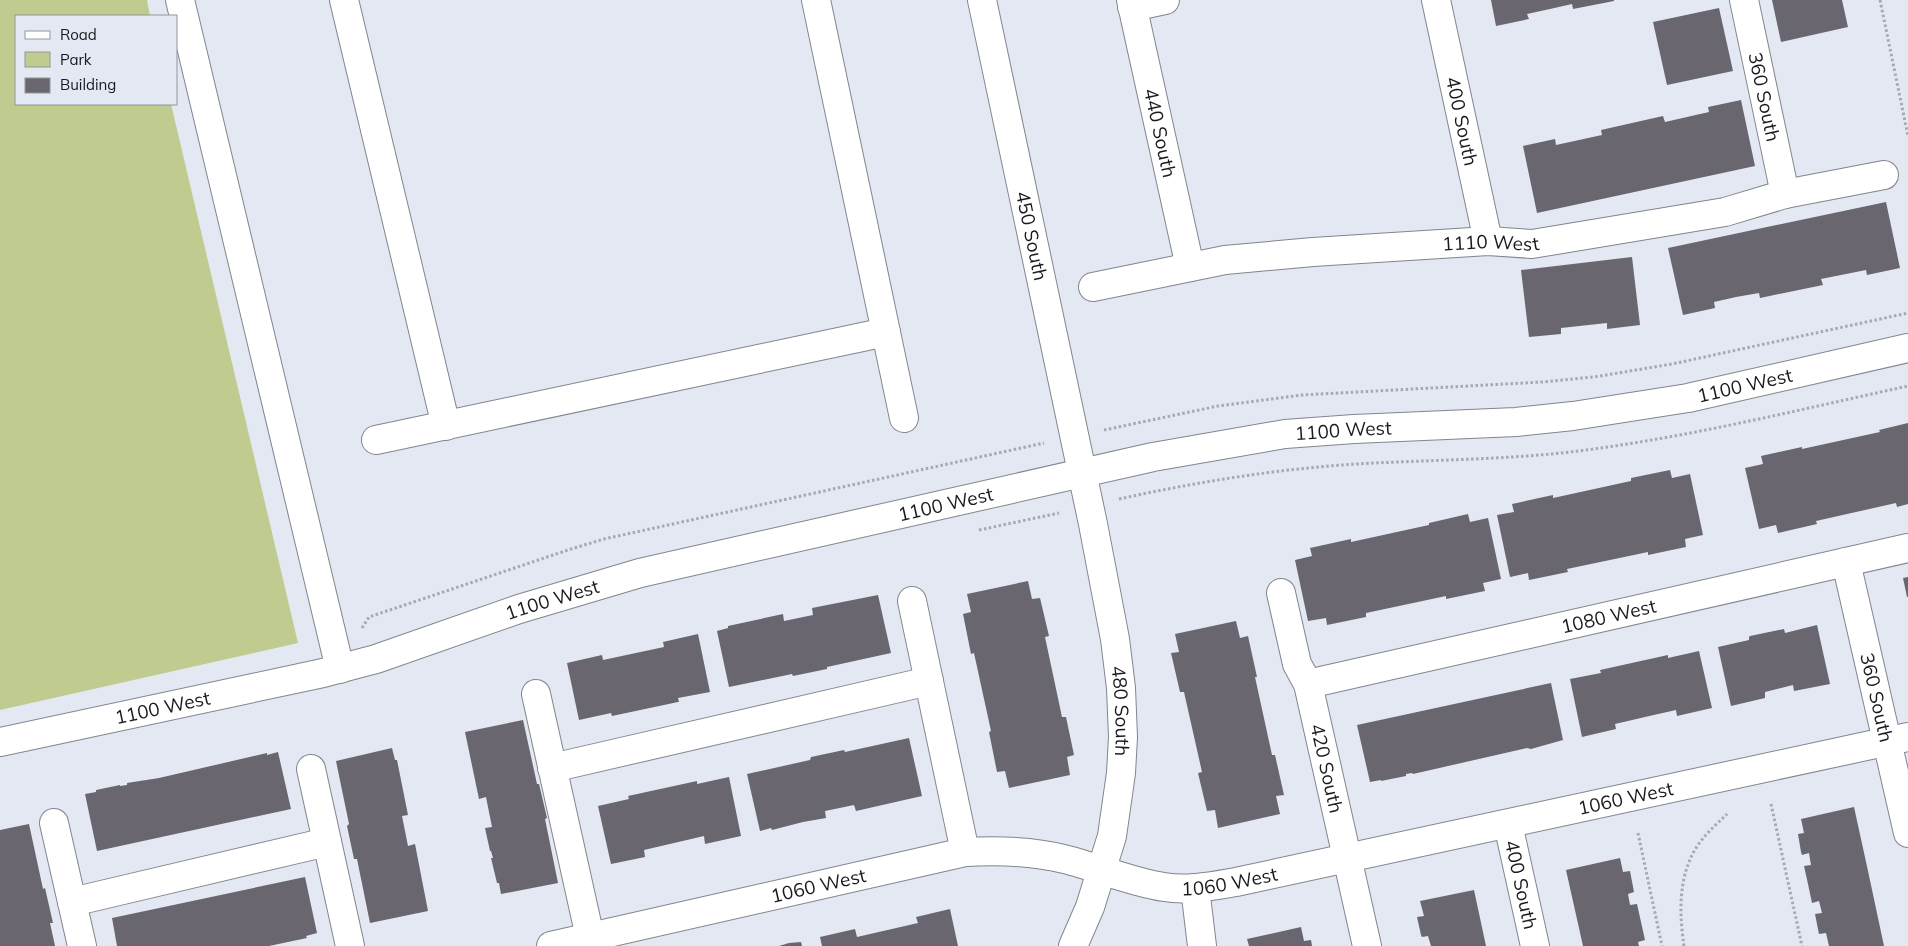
<svg xmlns="http://www.w3.org/2000/svg" width="1908" height="946" font-family="Mulish,sans-serif">
<rect width="100%" height="100%" fill="#e3e8f2"/>
<path fill="#bfcb8f" d="M0,0H147L150,16H16V104H171L298,643L0,710Z"/>
<g fill="#69666f">
<path d="M1491,0H1614V1L1573,9L1572,4L1550,9L1527,14L1529,19L1496,26Z"/>
<path d="M1772,0H1842L1848,27L1781,42Z"/>
<path d="M1719,8L1733,71L1667,85L1653,22Z"/>
<path d="M1741,100L1755,166L1537,213L1523,146L1555,139L1556,145L1602,135L1601,130L1663,116L1665,122L1709,112L1708,107Z"/>
<path d="M1886,202L1900,268L1867,275L1866,270L1821,279L1823,285L1760,298L1759,293L1736,297L1714,302L1715,308L1683,315L1668,248Z"/>
<path d="M1632,257L1640,325L1607,329V323L1561,328V334L1529,337L1521,270Z"/>
<path d="M1908,423V504L1897,507L1896,503L1816,521L1817,524L1778,533L1776,525L1759,529L1745,468L1763,464L1761,456L1802,447V449L1880,432L1879,430Z"/>
<path d="M1670,470L1672,478L1690,474L1703,535L1685,539L1686,547L1648,555V552L1567,569L1568,572L1529,580L1528,573L1510,577L1497,515L1514,512L1512,504L1553,495V498L1631,481V478Z"/>
<path d="M1468,514L1470,522L1488,518L1501,579L1483,583L1485,591L1446,599V596L1366,613V617L1327,625L1326,618L1308,621L1295,560L1312,556L1310,548L1351,539V542L1429,525V523Z"/>
<path d="M1908,577V597H1907L1903,578Z"/>
<path d="M1028,581L1032,599L1040,598L1049,636L1045,637L1062,717H1066L1074,755L1067,757L1070,775L1009,788L1005,771L997,772L989,732L991,731L974,653L971,654L963,614L971,612L967,594Z"/>
<path d="M878,595L891,653L827,667V669L793,676L792,674L729,687L717,631L728,628V626L783,614L784,621L813,615L812,608Z"/>
<path d="M1236,621L1240,638L1248,636L1257,677H1255L1272,755H1275L1284,795L1276,796L1280,814L1218,828L1215,810L1207,811L1198,773L1202,772L1184,692H1180L1171,653L1179,652L1175,634Z"/>
<path d="M1817,625L1830,684L1794,691L1793,685L1765,692V698L1731,706L1718,647L1749,640V637L1750,636L1784,629L1785,633Z"/>
<path d="M698,634L710,692L678,698L679,702H678L612,716L611,713L579,720L567,663L602,655L603,660L664,647L663,642Z"/>
<path d="M1699,651L1712,708L1677,716L1676,710L1645,717L1615,724L1616,729L1582,737L1570,679L1601,673L1600,670L1668,655V658Z"/>
<path d="M1551,683L1563,740L1531,749L1527,748L1413,774L1412,773L1406,774V776L1381,781V780L1370,782L1357,725Z"/>
<path d="M523,720L537,784H539L547,818L545,819L558,883L501,894L499,883H497L491,858H493L491,851H490L485,828L492,827L486,797L479,799L465,732Z"/>
<path d="M909,738L922,796L856,811L854,805L825,811L826,818L803,822L772,830L771,828L760,831L747,774L810,760L811,757L844,750L845,752Z"/>
<path d="M392,748L395,760H397L408,815L402,816L408,846L415,844L428,911L370,923L357,859H354L347,826L349,824L336,761Z"/>
<path d="M278,752L291,809L97,851L85,794L96,792V790L120,785V786L127,785V783L159,778L267,753V755Z"/>
<path d="M729,777L741,836L705,844L704,836L644,850L645,857L611,864L598,806L629,799L628,796L697,781V784Z"/>
<path d="M1854,807L1868,871L1884,946H1829L1826,933L1819,934L1815,914L1822,913L1819,901L1812,903L1808,884L1804,866L1811,865L1809,853L1802,855L1801,852L1798,834L1804,833L1801,819Z"/>
<path d="M29,824L43,889L45,888L53,923H50L55,946H0V830Z"/>
<path d="M1620,858L1623,872L1630,871L1634,892L1628,894L1630,905L1637,904L1645,940L1638,942L1639,946H1583L1566,870Z"/>
<path d="M305,877L317,933L306,936L307,938L269,946H117L112,918Z"/>
<path d="M1474,890L1486,946H1431L1428,936L1422,937L1421,935L1417,917L1424,916L1420,901Z"/>
<path d="M950,909L958,946H822L820,937L855,929L857,937L918,923L916,917Z"/>
<path d="M1301,927L1304,941L1311,940L1312,946H1249L1247,939Z"/>
<path d="M801,942L802,946H779L789,943Z"/>
</g>
<g fill="none" stroke-linecap="round" stroke-linejoin="round">
<g stroke="#81858e" stroke-width="30">
<g id="minor">
<path d="M180,0L340,669"/>
<path d="M344,0L446,426"/>
<path d="M816,0L904,418"/>
<path id="s1" d="M982,0L1093,524L1115,639L1121,688L1123,737L1121,773L1112,836L1090,907L1073,946"/>
<path id="s2" d="M1131,0L1190,267"/>
<path id="s3" d="M1436,0L1488,241"/>
<path id="s4" d="M1744,0L1785,194"/>
<path d="M1132,7L1165,0"/>
<path id="s5" d="M1093,287L1225,260L1313,252L1488,241L1532,244L1725,212L1785,194L1884,175"/>
<path d="M376,440L886,332"/>
<path id="s6" d="M1846,562L1908,833"/>
<path id="s7" d="M1281,593L1297,664L1308,684L1367,946"/>
<path d="M912,601L965,852"/>
<path id="s8" d="M1308,684L1908,548"/>
<path d="M536,694L592,946"/>
<path id="s9" d="M0,742L323,673L376,659L519,609L640,573L1153,457L1285,434L1354,429L1516,422L1573,416L1688,398L1908,348"/>
<path d="M552,768L929,681"/>
<path d="M311,769L350,946"/>
<path d="M54,823L82,946"/>
<path id="s10" d="M1508,824L1535,946"/>
<path d="M1195,888L1202,946"/>
<path d="M72,902L327,842"/>
<path id="s11" d="M551,946L965,852C999,850 1031,851 1064,859C1097,867 1130,882 1164,887C1188,891 1212,886 1236,882L1908,737"/>
</g>
</g>
<g stroke="#a5a9b1" stroke-width="3" stroke-dasharray="2.5 2.5" stroke-linecap="butt">
<path d="M1880,0L1908,136"/>
<path d="M1104,430L1218,406L1302,395L1542,382L1594,377L1672,364L1908,313"/>
<path d="M1119,499C1197,482 1276,469 1357,464C1425,460 1493,460 1561,453C1678,440 1793,411 1908,386"/>
<path d="M979,530L1059,513"/>
<path d="M362,628L369,617L568,550L604,539L1044,443"/>
<path d="M1771,804L1802,946"/>
<path d="M1638,833L1662,946"/>
<path d="M1684,946C1679,913 1678,874 1698,845C1706,833 1717,824 1727,814"/>
</g>
<use href="#minor" stroke="#fff" stroke-width="28"/>
</g>
<g text-anchor="middle" stroke-width="4" stroke-linejoin="round" paint-order="stroke">
<g font-size="19" fill="#181a1d" stroke="#e3e8f2">
<text dy="7" stroke="none"><textPath href="#s4" startOffset="99">360 South</textPath></text>
<text dy="7" stroke="none"><textPath href="#s3" startOffset="124">400 South</textPath></text>
<text dy="7" stroke="none"><textPath href="#s2" startOffset="136">440 South</textPath></text>
<text dy="7" stroke="none"><textPath href="#s1" startOffset="241">450 South</textPath></text>
<text dy="7" stroke="none"><textPath href="#s5" startOffset="401">1110 West</textPath></text>
<text dy="7" stroke="none"><textPath href="#s9" startOffset="1786">1100 West</textPath></text>
<text dy="7" stroke="none"><textPath href="#s9" startOffset="1381">1100 West</textPath></text>
<text dy="7" stroke="none"><textPath href="#s9" startOffset="976">1100 West</textPath></text>
<text dy="7" stroke="none"><textPath href="#s9" startOffset="571">1100 West</textPath></text>
<text dy="7" stroke="none"><textPath href="#s8" startOffset="308">1080 West</textPath></text>
<text dy="7" stroke="none"><textPath href="#s6" startOffset="139">360 South</textPath></text>
<text dy="7" stroke="none"><textPath href="#s9" startOffset="166">1100 West</textPath></text>
<text dy="7" stroke="none"><textPath href="#s1" startOffset="725">480 South</textPath></text>
<text dy="7" stroke="none"><textPath href="#s7" startOffset="182">420 South</textPath></text>
<text dy="7" stroke="none"><textPath href="#s11" startOffset="1099">1060 West</textPath></text>
<text dy="7" stroke="none"><textPath href="#s11" startOffset="694">1060 West</textPath></text>
<text dy="7" stroke="none"><textPath href="#s11" startOffset="274">1060 West</textPath></text>
<text dy="7" stroke="none"><textPath href="#s10" startOffset="62">400 South</textPath></text>
</g>
</g>
<rect x="15" y="15" width="162" height="90" fill="#e3e8f2" stroke="#92969d"/>
<rect x="25" y="31" width="25" height="8" fill="#ffffff" stroke="#92969d"/>
<text x="60" y="40" font-size="15" fill="#181a1d">Road</text>
<rect x="25" y="52" width="25" height="15" fill="#bfcb8f" stroke="#92969d"/>
<text x="60" y="65" font-size="15" fill="#181a1d">Park</text>
<rect x="25" y="78" width="25" height="15" fill="#69666f" stroke="#92969d"/>
<text x="60" y="90" font-size="15" fill="#181a1d">Building</text>
</svg>
